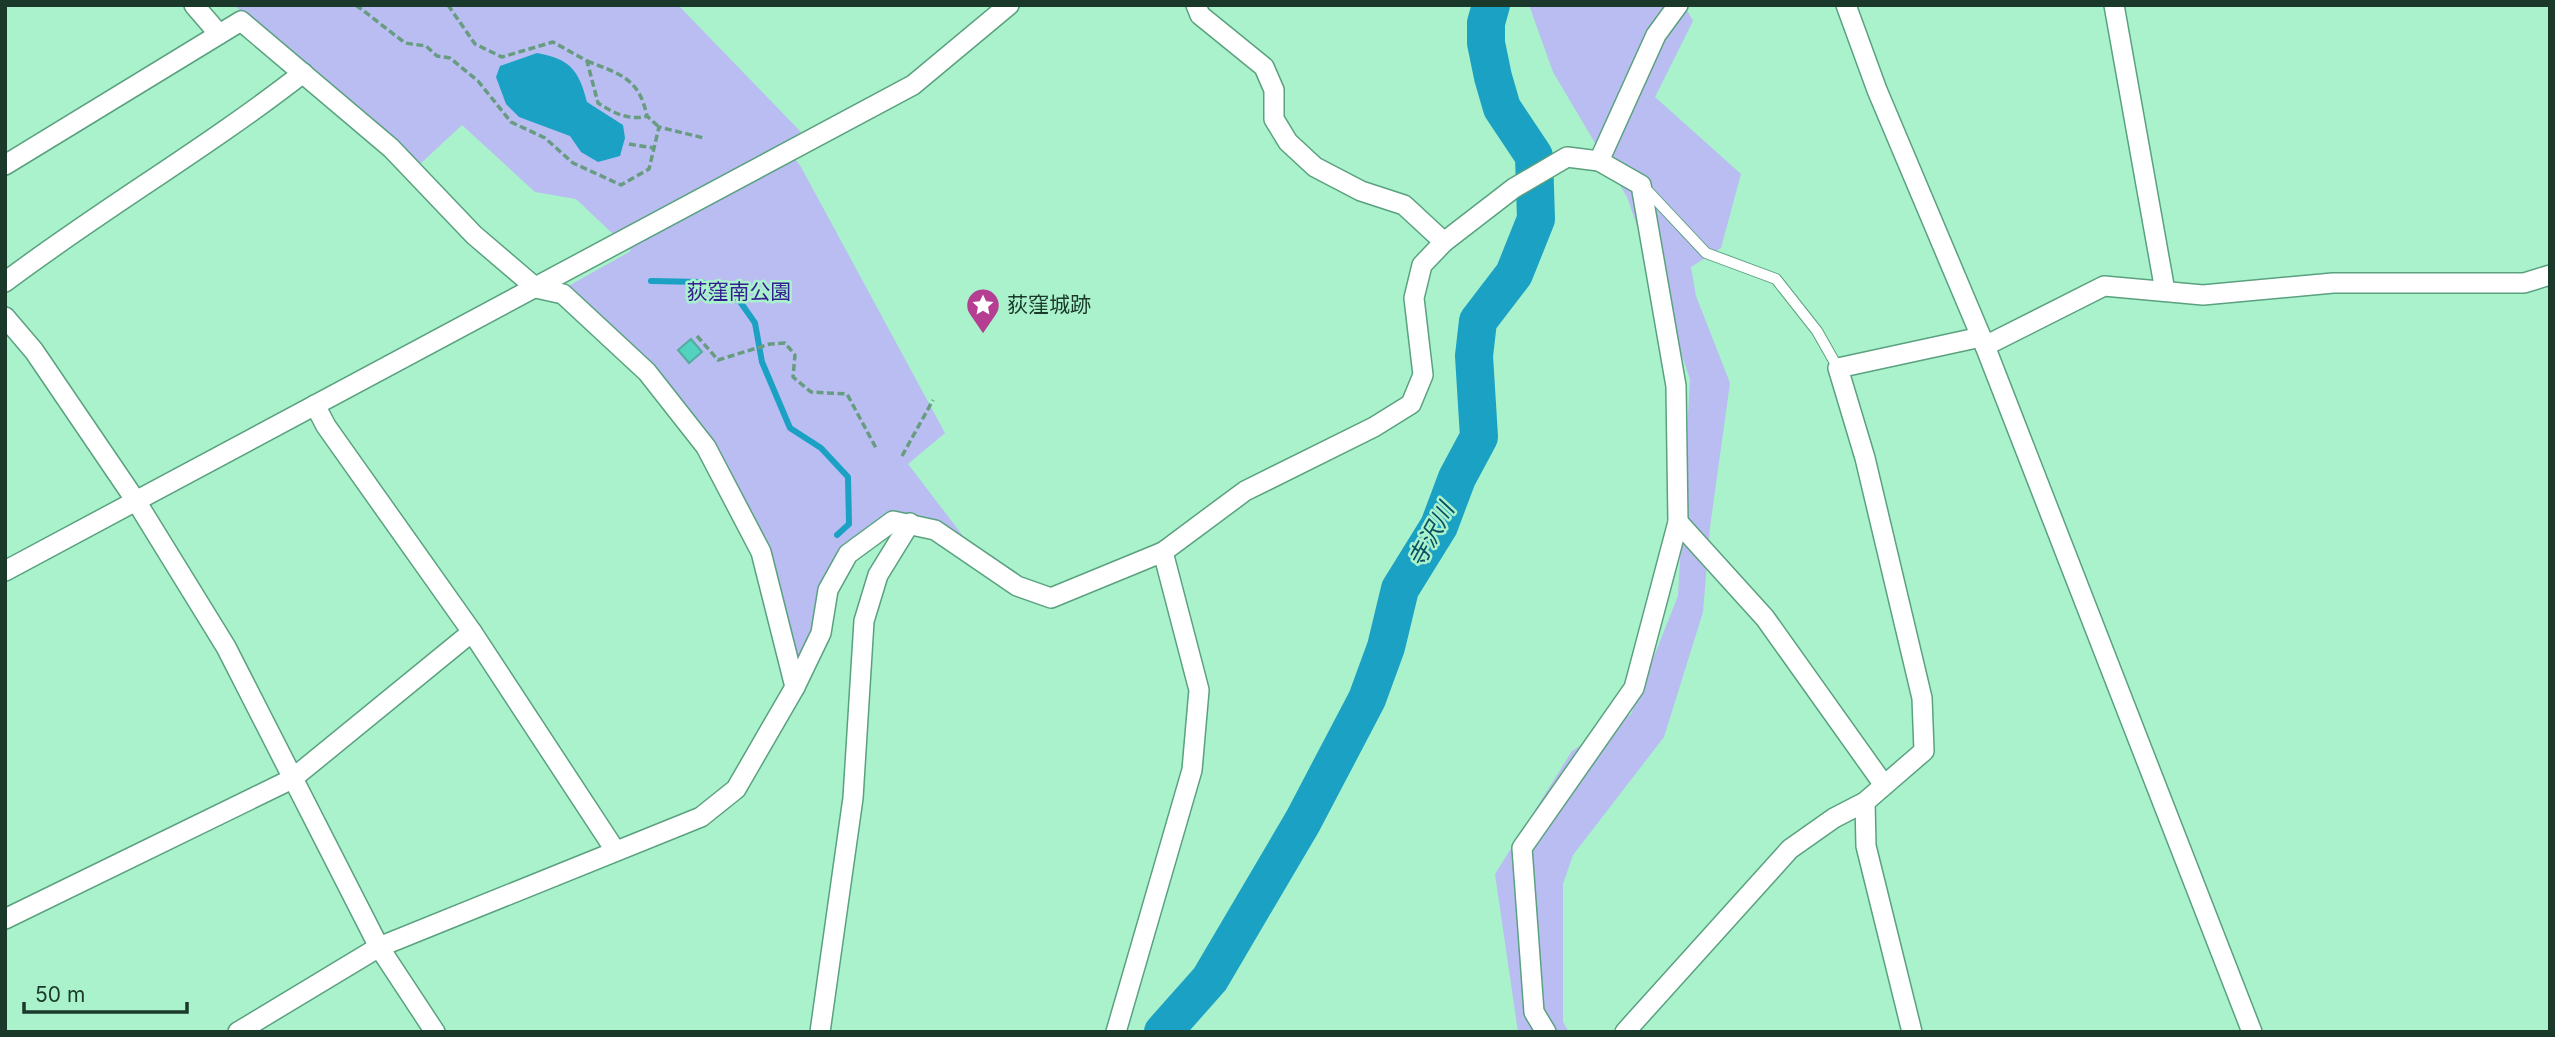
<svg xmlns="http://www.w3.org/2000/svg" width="2555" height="1037" font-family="Inter,'Noto Sans JP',sans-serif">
<rect width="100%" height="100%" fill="#a9f2cc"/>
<g fill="#b9bdf2">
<path d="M234,5H678L801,132L784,143L801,167L945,433L908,464L973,549L893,512L836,554L818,596L815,632L799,658L793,657L710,437L563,289L631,251L576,199L535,192L462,125L419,165Z"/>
<path d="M1529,5H1684L1693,21L1655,97L1741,174L1721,248L1691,267L1696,296L1730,383L1710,527L1703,612L1664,737L1573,855L1563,884V1022L1569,1032H1518L1495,874L1572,751L1631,714L1678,596L1690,379L1627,197L1553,72Z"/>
</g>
<path fill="#1aa1c4" d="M537,53C570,59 579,70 587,102L623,125L625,138L620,156L598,162L581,152L570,136L519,117L506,104L496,77L500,66Z"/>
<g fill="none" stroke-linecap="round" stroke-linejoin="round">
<path stroke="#1aa1c4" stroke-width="6" d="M651,281L701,282L734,293L755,323L762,362L790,428L821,448L848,477L849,524L837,535"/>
<path stroke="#1aa1c4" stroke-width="38" d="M1163,1032L1210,979L1303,821L1367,699L1386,647L1400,589L1439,526L1457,478L1479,437L1474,356L1478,321L1514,274L1536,219L1534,156L1502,108L1493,77L1486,43V23L1491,5"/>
</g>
<path fill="#52d3bf" stroke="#53ac9e" stroke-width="2" d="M691,339L702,352L689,363L678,350Z"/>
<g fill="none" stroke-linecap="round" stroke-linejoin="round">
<g stroke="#5aa17f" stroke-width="12">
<path id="lane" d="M1645,188L1706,253L1776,279L1817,331L1838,368"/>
</g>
<g stroke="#5aa17f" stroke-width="22">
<g id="street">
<path d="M194,5L219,34"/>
<path d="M1196,5L1200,15L1264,67L1274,90V119L1288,142L1315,167L1361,191L1404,205L1444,242"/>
<path d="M1846,5L1877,90L1985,346L2252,1032"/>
<path d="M2114,5L2165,291"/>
<path d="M1599,161L1656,35L1678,5"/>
<path d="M5,165L241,21L391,148L474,235L536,288L563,294L647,372L706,447L761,552L795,687"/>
<path d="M5,282C102,209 207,148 303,73"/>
<path d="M5,317L34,351L136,501L226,647L379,947L435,1032"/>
<path d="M1985,346L2104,286L2203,295L2333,283H2524L2550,275"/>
<path d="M315,405L326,426L472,632L615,850"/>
<path d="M1678,522L1765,618L1884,785"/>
<path d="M5,571L913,85L1009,5"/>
<path d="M1865,802L1866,846L1912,1032"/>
<path d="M5,919L292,779L472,632"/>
<path d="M238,1032L379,947L701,817L736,789L795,687L821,633L828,590L848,554L893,521L935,530L1017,586L1051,598L1163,552L1245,491L1374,427L1411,404L1423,375L1414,298L1422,265L1444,242L1514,188L1567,157L1599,161L1641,185L1676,386L1678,522L1634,688L1522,848L1534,1012L1546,1032"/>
<path d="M820,1032L853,798L864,621L878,575L910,523"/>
<path d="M1116,1032L1192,770L1199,690L1163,552"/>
<path d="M1625,1032L1790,849L1834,818L1865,802L1924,751L1922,698L1865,458L1838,368L1981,337"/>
</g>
</g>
<g stroke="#679c80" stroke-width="3.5" stroke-dasharray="7 3.5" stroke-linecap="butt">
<path d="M356,5L405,43L426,46L437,56L450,58L478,81L511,122L545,138L573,163L621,185L649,169L659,127L704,138"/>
<path d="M448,5L475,44L502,57L553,42L587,61L598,103C613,113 630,121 647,116L659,127"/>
<path d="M587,61C620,74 639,78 647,116"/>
<path d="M629,144L654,148"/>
<path d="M697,336L718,360L770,344L785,343L795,355L793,377L811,392L847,394L876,448"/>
<path d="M902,456L933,400"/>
</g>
<use href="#lane" stroke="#fff" stroke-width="10"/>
<use href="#street" stroke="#fff" stroke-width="19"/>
</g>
<defs>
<g id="sight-pin" transform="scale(1.75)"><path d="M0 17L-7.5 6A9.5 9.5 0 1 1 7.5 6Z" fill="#b53d92" stroke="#a9f2cc"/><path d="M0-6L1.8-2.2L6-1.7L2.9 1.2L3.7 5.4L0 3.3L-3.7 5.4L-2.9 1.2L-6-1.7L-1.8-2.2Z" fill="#fff"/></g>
</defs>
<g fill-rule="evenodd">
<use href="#sight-pin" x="983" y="305"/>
</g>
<g text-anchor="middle" stroke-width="5" stroke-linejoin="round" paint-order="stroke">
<g font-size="21" fill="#351e92" stroke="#a9f2cc">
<text x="739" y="299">荻窪南公園</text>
</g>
<g font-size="21" fill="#1b392a" stroke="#a9f2cc" text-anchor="start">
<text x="1007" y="312">荻窪城跡</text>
</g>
<g font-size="23" font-style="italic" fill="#095062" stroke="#a9f2cc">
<text transform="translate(1431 535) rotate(-61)" y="8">寺沢川</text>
</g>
</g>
<rect width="2555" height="1037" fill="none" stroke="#1b392a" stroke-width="14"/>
<path d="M24 1002v10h163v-10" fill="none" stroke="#1b392a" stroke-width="3.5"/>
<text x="35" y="1002" font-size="21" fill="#1b392a" stroke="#a9f2cc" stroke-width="5" paint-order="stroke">50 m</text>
</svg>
